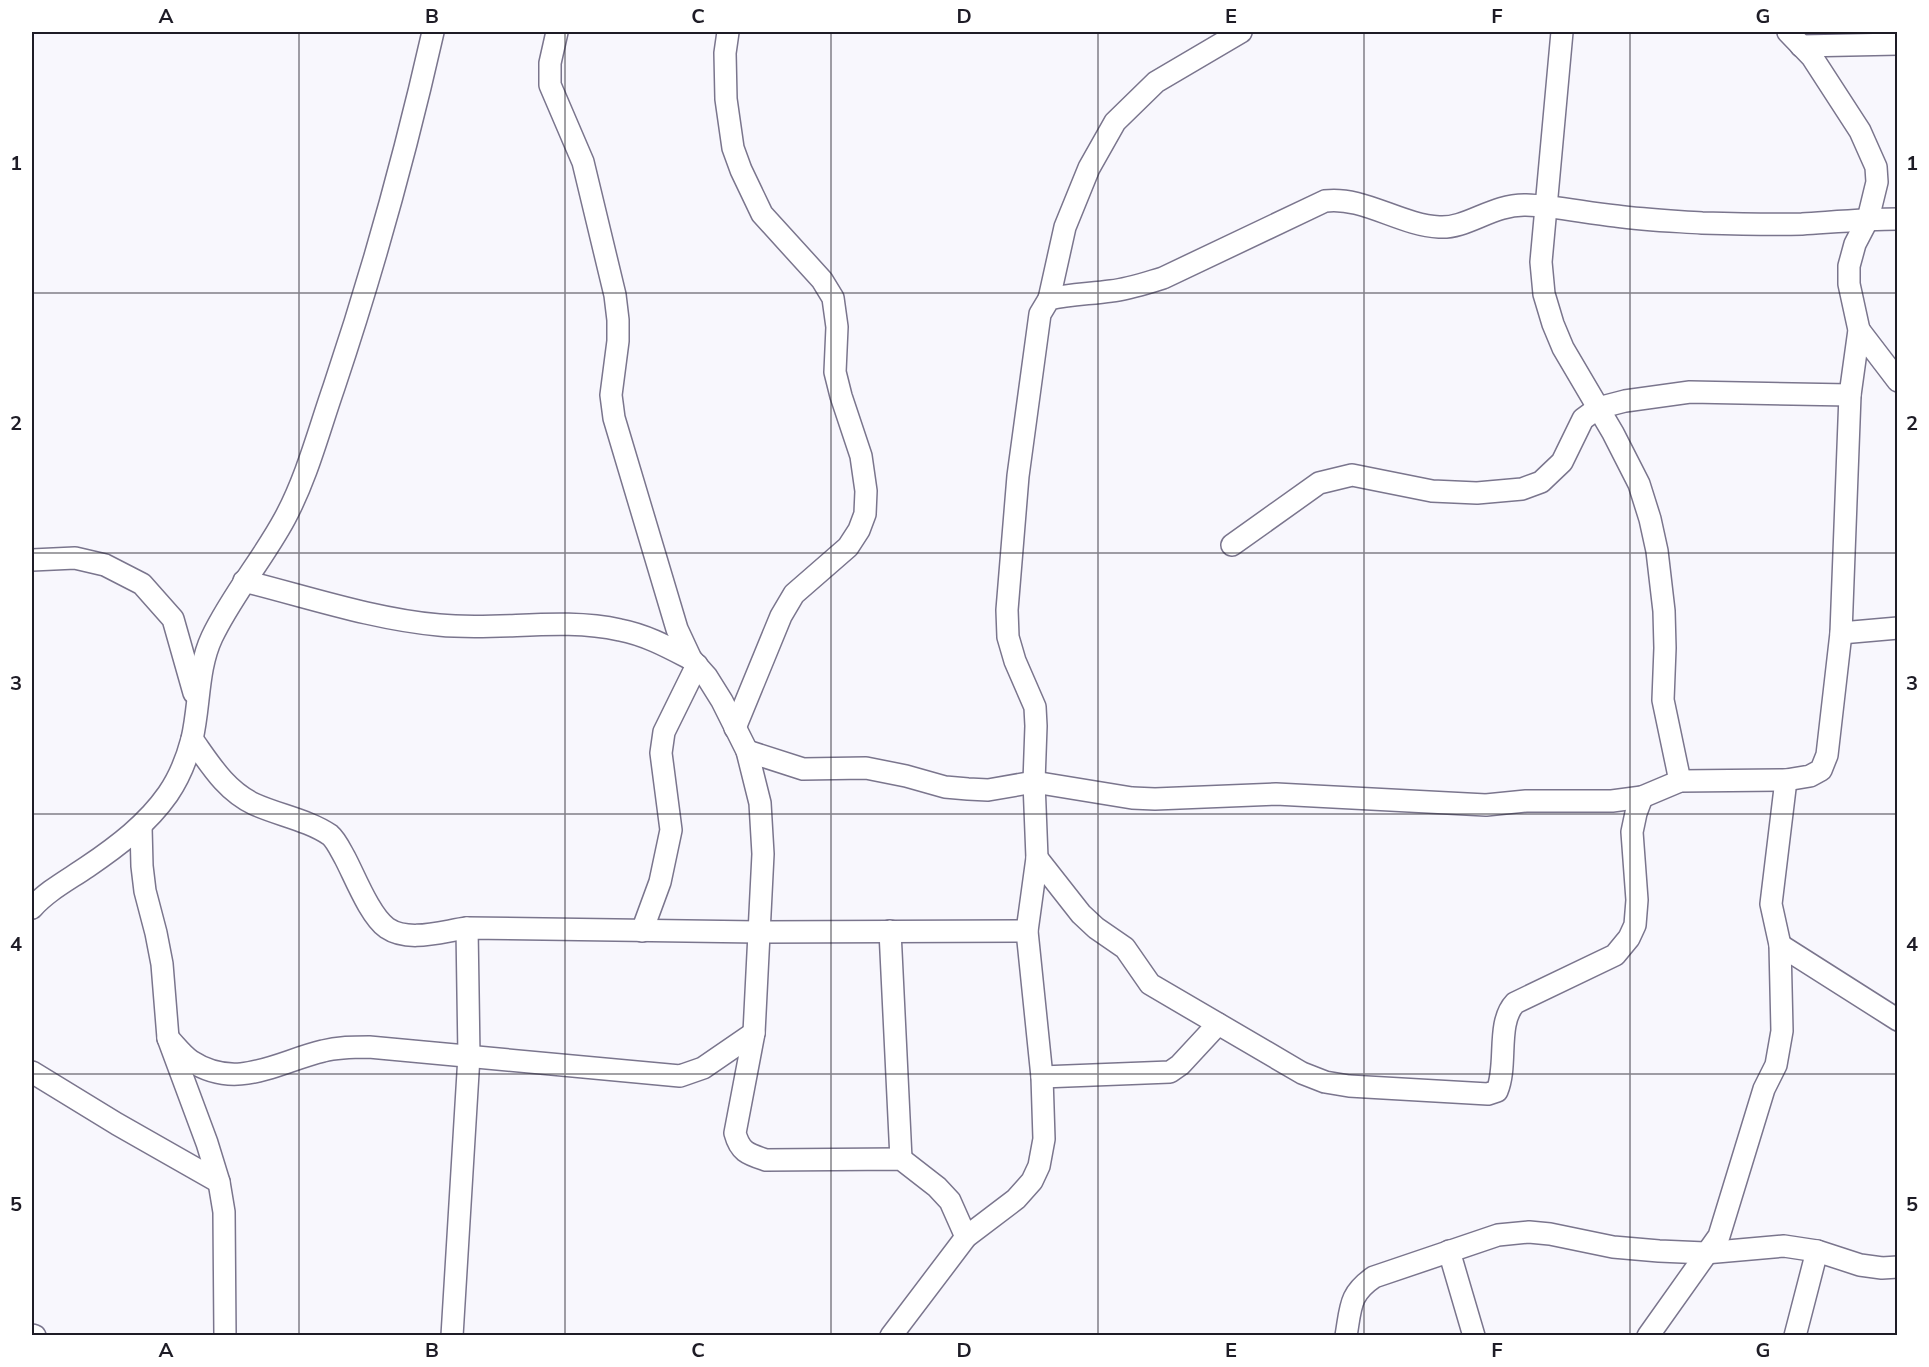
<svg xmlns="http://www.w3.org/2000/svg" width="1929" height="1367" font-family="Mulish,sans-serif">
<rect width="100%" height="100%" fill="#f8f7fd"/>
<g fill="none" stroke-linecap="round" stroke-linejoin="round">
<g stroke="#7a758d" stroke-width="24">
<g id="street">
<path d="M557,32L550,63V85L583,162L615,295L618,320V341L611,395L614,418L677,629L691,659L707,677L722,701L747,751L760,803L763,854L754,1033L735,1133C740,1152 748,1154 766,1160L901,1159L937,1187L950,1201L966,1237"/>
<path d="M728,32L725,53L726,99L733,148L741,170L762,214L822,280L833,298L837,327L835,372L841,396L861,456L866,491L865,514L859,530L848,547L794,594L781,616L735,728"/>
<path d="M1562,32L1541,262L1544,294L1553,324L1563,348L1613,433L1639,484L1650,519L1657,551L1664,611L1665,648L1663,700L1680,781"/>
<path d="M1801,46L1898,44"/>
<path d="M1049,299L1065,227L1089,168L1115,122L1156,82L1241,32"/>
<path d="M1859,330L1898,381"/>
<path d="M1232,545L1319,483L1352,475L1432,491L1477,493L1522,489L1541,482L1562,462L1583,419L1598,408L1625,401L1690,392L1850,395"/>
<path d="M32,560L75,558L105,565L142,584L173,619L194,693"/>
<path d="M244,581C308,597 373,619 439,625C499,631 561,617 620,630C646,635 668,647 691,659"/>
<path d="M1841,633L1898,628"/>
<path d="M192,739C210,764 225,790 254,804C278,815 308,820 330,835C336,840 341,851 345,858C355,877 370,916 387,928C409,943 443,931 467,928L758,932L1027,931"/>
<path d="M747,751L803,769L866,768L906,776L945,787L968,789L988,790L1034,782L1132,798L1155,799L1276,794L1486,805L1526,801H1612L1642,797L1680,781L1786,780L1810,776L1821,770L1827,755L1841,633L1850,395L1859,330L1849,284V266L1855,244L1868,219L1877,182L1876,167L1860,131L1812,57L1788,32"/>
<path d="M141,827L142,866L145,891L156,933L162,964L168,1038L207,1143L219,1182L224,1212L225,1336"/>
<path d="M1037,858L1081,914L1096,928L1125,948L1150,984L1302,1073L1325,1082L1349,1086L1488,1094L1497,1091C1508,1065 1496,1023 1515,1003L1615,955L1629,938L1635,925L1637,900L1632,832L1636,813L1642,797"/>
<path d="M32,908C47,891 68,880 87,867C118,846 147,824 168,794C179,778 187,758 192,739C200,705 197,669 212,637C232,595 263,559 285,518C307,477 319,430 334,387C373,271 406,151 433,32"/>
<path d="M642,931L660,882L671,830L661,753L664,732L697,665"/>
<path d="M890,931L901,1159"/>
<path d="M1780,945L1898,1020"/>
<path d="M168,1038C175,1045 182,1055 191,1061C237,1091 277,1062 323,1051C338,1047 353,1047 369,1047L680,1076L703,1068L754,1033"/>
<path d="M32,1072L117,1124L219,1182"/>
<path d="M1042,1077L1170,1072L1180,1065L1218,1024"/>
<path d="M1449,1251L1474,1336"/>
<path d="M32,1335L35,1336"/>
<path d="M452,1336L469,1056L467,928"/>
<path d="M891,1336L966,1237L1016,1199L1032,1181L1039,1166L1044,1139L1042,1077L1027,931L1037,858L1034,782L1036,726L1035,707L1015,661L1008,637L1007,610L1018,476L1040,314L1049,299C1069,294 1090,294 1111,291C1129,289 1146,283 1163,278L1325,201C1363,196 1400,225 1439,227C1467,229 1492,204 1526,205C1556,206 1586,213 1616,216C1644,220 1673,221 1702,223C1735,224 1769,225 1802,224C1834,222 1866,219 1898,219"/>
<path d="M1346,1336C1351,1307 1349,1294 1374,1277L1498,1235L1529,1232L1550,1234L1613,1247L1659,1251L1705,1253L1784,1246L1817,1251L1860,1265L1882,1268L1898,1267"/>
<path d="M1648,1336L1719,1236L1764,1089L1776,1065L1782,1031L1780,945L1771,904L1786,780"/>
<path d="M1795,1336L1817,1251"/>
</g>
</g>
<use href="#street" stroke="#fff" stroke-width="21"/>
</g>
<path fill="none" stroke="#1e1c26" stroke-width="1.5" stroke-opacity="0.55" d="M299,32V1336M565,32V1336M831,32V1336M1098,32V1336M1364,32V1336M1630,32V1336M32,293H1898M32,553H1898M32,814H1898M32,1074H1898"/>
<rect width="1929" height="1367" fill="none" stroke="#ffffff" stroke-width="66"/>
<rect x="33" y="33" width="1863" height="1301" fill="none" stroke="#1e1c26" stroke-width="2"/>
<g font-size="20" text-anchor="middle" font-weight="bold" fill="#1e1c26">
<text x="166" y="23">A</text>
<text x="432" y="23">B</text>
<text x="698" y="23">C</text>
<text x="964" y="23">D</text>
<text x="1231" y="23">E</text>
<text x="1497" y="23">F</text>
<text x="1763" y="23">G</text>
<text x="16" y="170">1</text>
<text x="1912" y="170">1</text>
<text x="16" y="430">2</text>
<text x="1912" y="430">2</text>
<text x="16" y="690">3</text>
<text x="1912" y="690">3</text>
<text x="16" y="951">4</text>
<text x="1912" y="951">4</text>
<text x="16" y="1211">5</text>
<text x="1912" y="1211">5</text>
<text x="166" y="1357">A</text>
<text x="432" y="1357">B</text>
<text x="698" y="1357">C</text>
<text x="964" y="1357">D</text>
<text x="1231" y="1357">E</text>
<text x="1497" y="1357">F</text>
<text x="1763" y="1357">G</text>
</g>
</svg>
